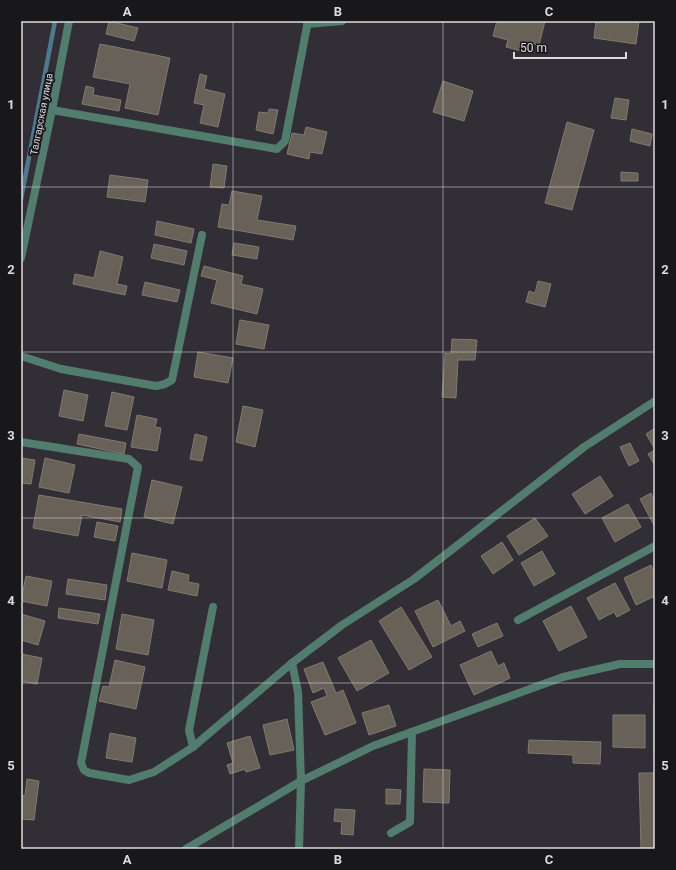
<svg xmlns="http://www.w3.org/2000/svg" width="676" height="870" font-family="Roboto,sans-serif">
<rect width="100%" height="100%" fill="#322e35"/>
<g fill="none" stroke-linecap="round" stroke-linejoin="round">
<path stroke="#50788d" stroke-width="4.5" d="M21,199L55,21"/>
</g>
<g fill="#676158" stroke="#807a71">
<path d="M109,21L138,28L134,41L106,34Z"/>
<path d="M497,21H545L539,45L524,42L522,51L506,47L508,40L493,36Z"/>
<path d="M596,21H639L636,44L594,38Z"/>
<path d="M100,44L170,58L158,115L125,108L130,84L93,77Z"/>
<path d="M200,74L207,76L204,89L225,94L218,127L200,123L204,105L194,103Z"/>
<path d="M443,81L473,91L464,121L433,112Z"/>
<path d="M86,86L94,88L93,95L121,100L119,111L82,104Z"/>
<path d="M615,98L629,100L626,120L611,118Z"/>
<path d="M269,109L278,110L273,134L256,130L259,112L268,113Z"/>
<path d="M567,122L594,130L572,210L545,203Z"/>
<path d="M306,127L327,132L322,154L310,152L309,159L287,154L292,133L304,135Z"/>
<path d="M632,129L652,134L650,146L630,141Z"/>
<path d="M213,164L227,166L224,188L210,187Z"/>
<path d="M621,172L638,173V181H621Z"/>
<path d="M110,175L148,180L145,202L107,197Z"/>
<path d="M232,191L262,196L257,220L296,226L293,240L218,227L222,204L229,205Z"/>
<path d="M157,221L194,229L191,243L155,235Z"/>
<path d="M234,243L259,247L257,259L232,255Z"/>
<path d="M154,244L187,251L184,265L151,258Z"/>
<path d="M100,251L123,257L117,284L127,286L125,295L73,284L75,274L94,278Z"/>
<path d="M204,266L243,276L241,284L263,289L257,314L211,303L217,280L201,276Z"/>
<path d="M538,281L551,284L545,307L526,302L529,291L535,293Z"/>
<path d="M145,282L180,290L177,302L142,295Z"/>
<path d="M240,320L269,325L264,349L236,344Z"/>
<path d="M452,339L477,340L475,360H458L456,398L442,397L445,353L451,354Z"/>
<path d="M198,352L233,358L228,383L194,377Z"/>
<path d="M64,390L88,395L83,421L59,416Z"/>
<path d="M112,392L134,397L127,430L105,426Z"/>
<path d="M243,406L263,410L255,447L236,442Z"/>
<path d="M137,415L157,419L155,427L161,428L157,451L131,447Z"/>
<path d="M655,428V449L646,434Z"/>
<path d="M79,434L126,443L124,454L77,444Z"/>
<path d="M195,434L207,437L202,461L190,459Z"/>
<path d="M630,443L639,461L629,466L620,447Z"/>
<path d="M655,450V466L648,454Z"/>
<path d="M21,458L35,460L31,484L21,483Z"/>
<path d="M45,458L75,465L69,493L39,487Z"/>
<path d="M600,476L613,496L585,514L572,494Z"/>
<path d="M152,480L182,487L173,524L144,517Z"/>
<path d="M651,493L655,502V527L640,499Z"/>
<path d="M39,495L122,509L120,522L82,515L78,536L33,528Z"/>
<path d="M628,504L641,527L615,542L602,518Z"/>
<path d="M535,518L548,536L519,555L507,536Z"/>
<path d="M97,522L118,526L115,541L94,537Z"/>
<path d="M502,542L513,560L493,574L481,556Z"/>
<path d="M542,551L555,574L534,586L521,563Z"/>
<path d="M132,553L167,560L162,588L127,581Z"/>
<path d="M651,565L655,574V596L636,605L624,578Z"/>
<path d="M172,571L189,575L188,582L199,584L197,596L168,590Z"/>
<path d="M26,576L52,581L47,606L21,601Z"/>
<path d="M68,579L107,585L105,600L66,594Z"/>
<path d="M615,583L630,610L617,617L614,612L599,620L587,598Z"/>
<path d="M438,600L451,626L460,621L465,631L433,647L415,611Z"/>
<path d="M571,606L587,637L559,651L543,621Z"/>
<path d="M401,607L432,657L409,670L379,621Z"/>
<path d="M59,608L100,614L98,624L58,618Z"/>
<path d="M21,614L45,621L38,645L21,640Z"/>
<path d="M122,614L154,620L148,655L116,649Z"/>
<path d="M497,623L503,636L478,647L472,634Z"/>
<path d="M371,640L389,673L357,691L338,658Z"/>
<path d="M491,651L498,666L504,663L510,678L474,695L460,665Z"/>
<path d="M21,654L42,658L37,684L21,681Z"/>
<path d="M115,660L145,667L136,709L99,701L103,686L109,687Z"/>
<path d="M323,662L336,693L343,690L356,723L325,735L311,702L327,696L324,688L313,693L304,669Z"/>
<rect x="654" y="704" width="1" height="50"/>
<path d="M389,705L396,726L369,735L362,713Z"/>
<path d="M613,715H645V748L613,747Z"/>
<path d="M287,719L294,750L270,755L263,725Z"/>
<path d="M110,733L136,738L132,762L106,758Z"/>
<path d="M250,736L260,768L246,772L245,769L230,774L227,765L233,763L227,743Z"/>
<path d="M529,740L601,742L600,764L573,763V755L528,753Z"/>
<path d="M424,769L450,770L449,803L423,802Z"/>
<path d="M639,773H655V849H641Z"/>
<path d="M27,779L39,781L34,820L21,819V795L25,796Z"/>
<path d="M386,789L401,790L400,804H386Z"/>
<path d="M335,809L355,810L353,835L341,834L342,822L334,821Z"/>
</g>
<g fill="none" stroke-linecap="round" stroke-linejoin="round">
<g stroke="#517c6e" stroke-width="8">
<path d="M193,747L189,730L213,607"/>
<path d="M391,833L410,822L412,732"/>
</g>
<g stroke="#517c6e" stroke-width="8">
<path d="M307,24L342,21"/>
<path d="M52,110L277,149L285,141L308,21"/>
<path d="M21,356L61,369L156,386L165,384L172,380L202,235"/>
<path d="M21,442L129,459L138,467L81,763L84,770L89,773L129,780L154,772L193,747L292,663L342,625L414,579L584,447L655,401"/>
<path d="M518,620L655,546"/>
<path d="M292,663L298,692L301,781L373,746L563,677L620,664H655"/>
<path d="M186,849L301,781L299,849"/>
</g>
<path stroke="#517c6e" stroke-width="8" d="M21,258L52,110L69,21"/>
</g>
<path fill="none" stroke="#dddbe0" stroke-width="1" stroke-opacity="0.55" d="M233,21V849M443,21V849M21,187H655M21,352H655M21,518H655M21,683H655"/>
<g text-anchor="middle" stroke-width="4" stroke-linejoin="round" paint-order="stroke">
<g font-size="10" fill="#dddbe0" stroke="#18171a">
<text transform="translate(41 114) rotate(-79)" y="4">Талгарская улица</text>
</g>
</g>
<rect width="676" height="870" fill="none" stroke="#18171a" stroke-width="44"/>
<path d="M514 52v6h112v-6" fill="none" stroke="#dddbe0" stroke-width="2"/>
<text x="520" y="52" font-size="12" fill="#dddbe0" stroke="#18171a" stroke-width="3" paint-order="stroke">50 m</text>
<rect x="22" y="22" width="632" height="826" fill="none" stroke="#dddbe0" stroke-width="1.5"/>
<g font-size="13" text-anchor="middle" font-weight="bold" fill="#dddbe0">
<text x="127" y="16">A</text>
<text x="338" y="16">B</text>
<text x="549" y="16">C</text>
<text x="11" y="109">1</text>
<text x="665" y="109">1</text>
<text x="11" y="274">2</text>
<text x="665" y="274">2</text>
<text x="11" y="440">3</text>
<text x="665" y="440">3</text>
<text x="11" y="605">4</text>
<text x="665" y="605">4</text>
<text x="11" y="770">5</text>
<text x="665" y="770">5</text>
<text x="127" y="864">A</text>
<text x="338" y="864">B</text>
<text x="549" y="864">C</text>
</g>
</svg>
